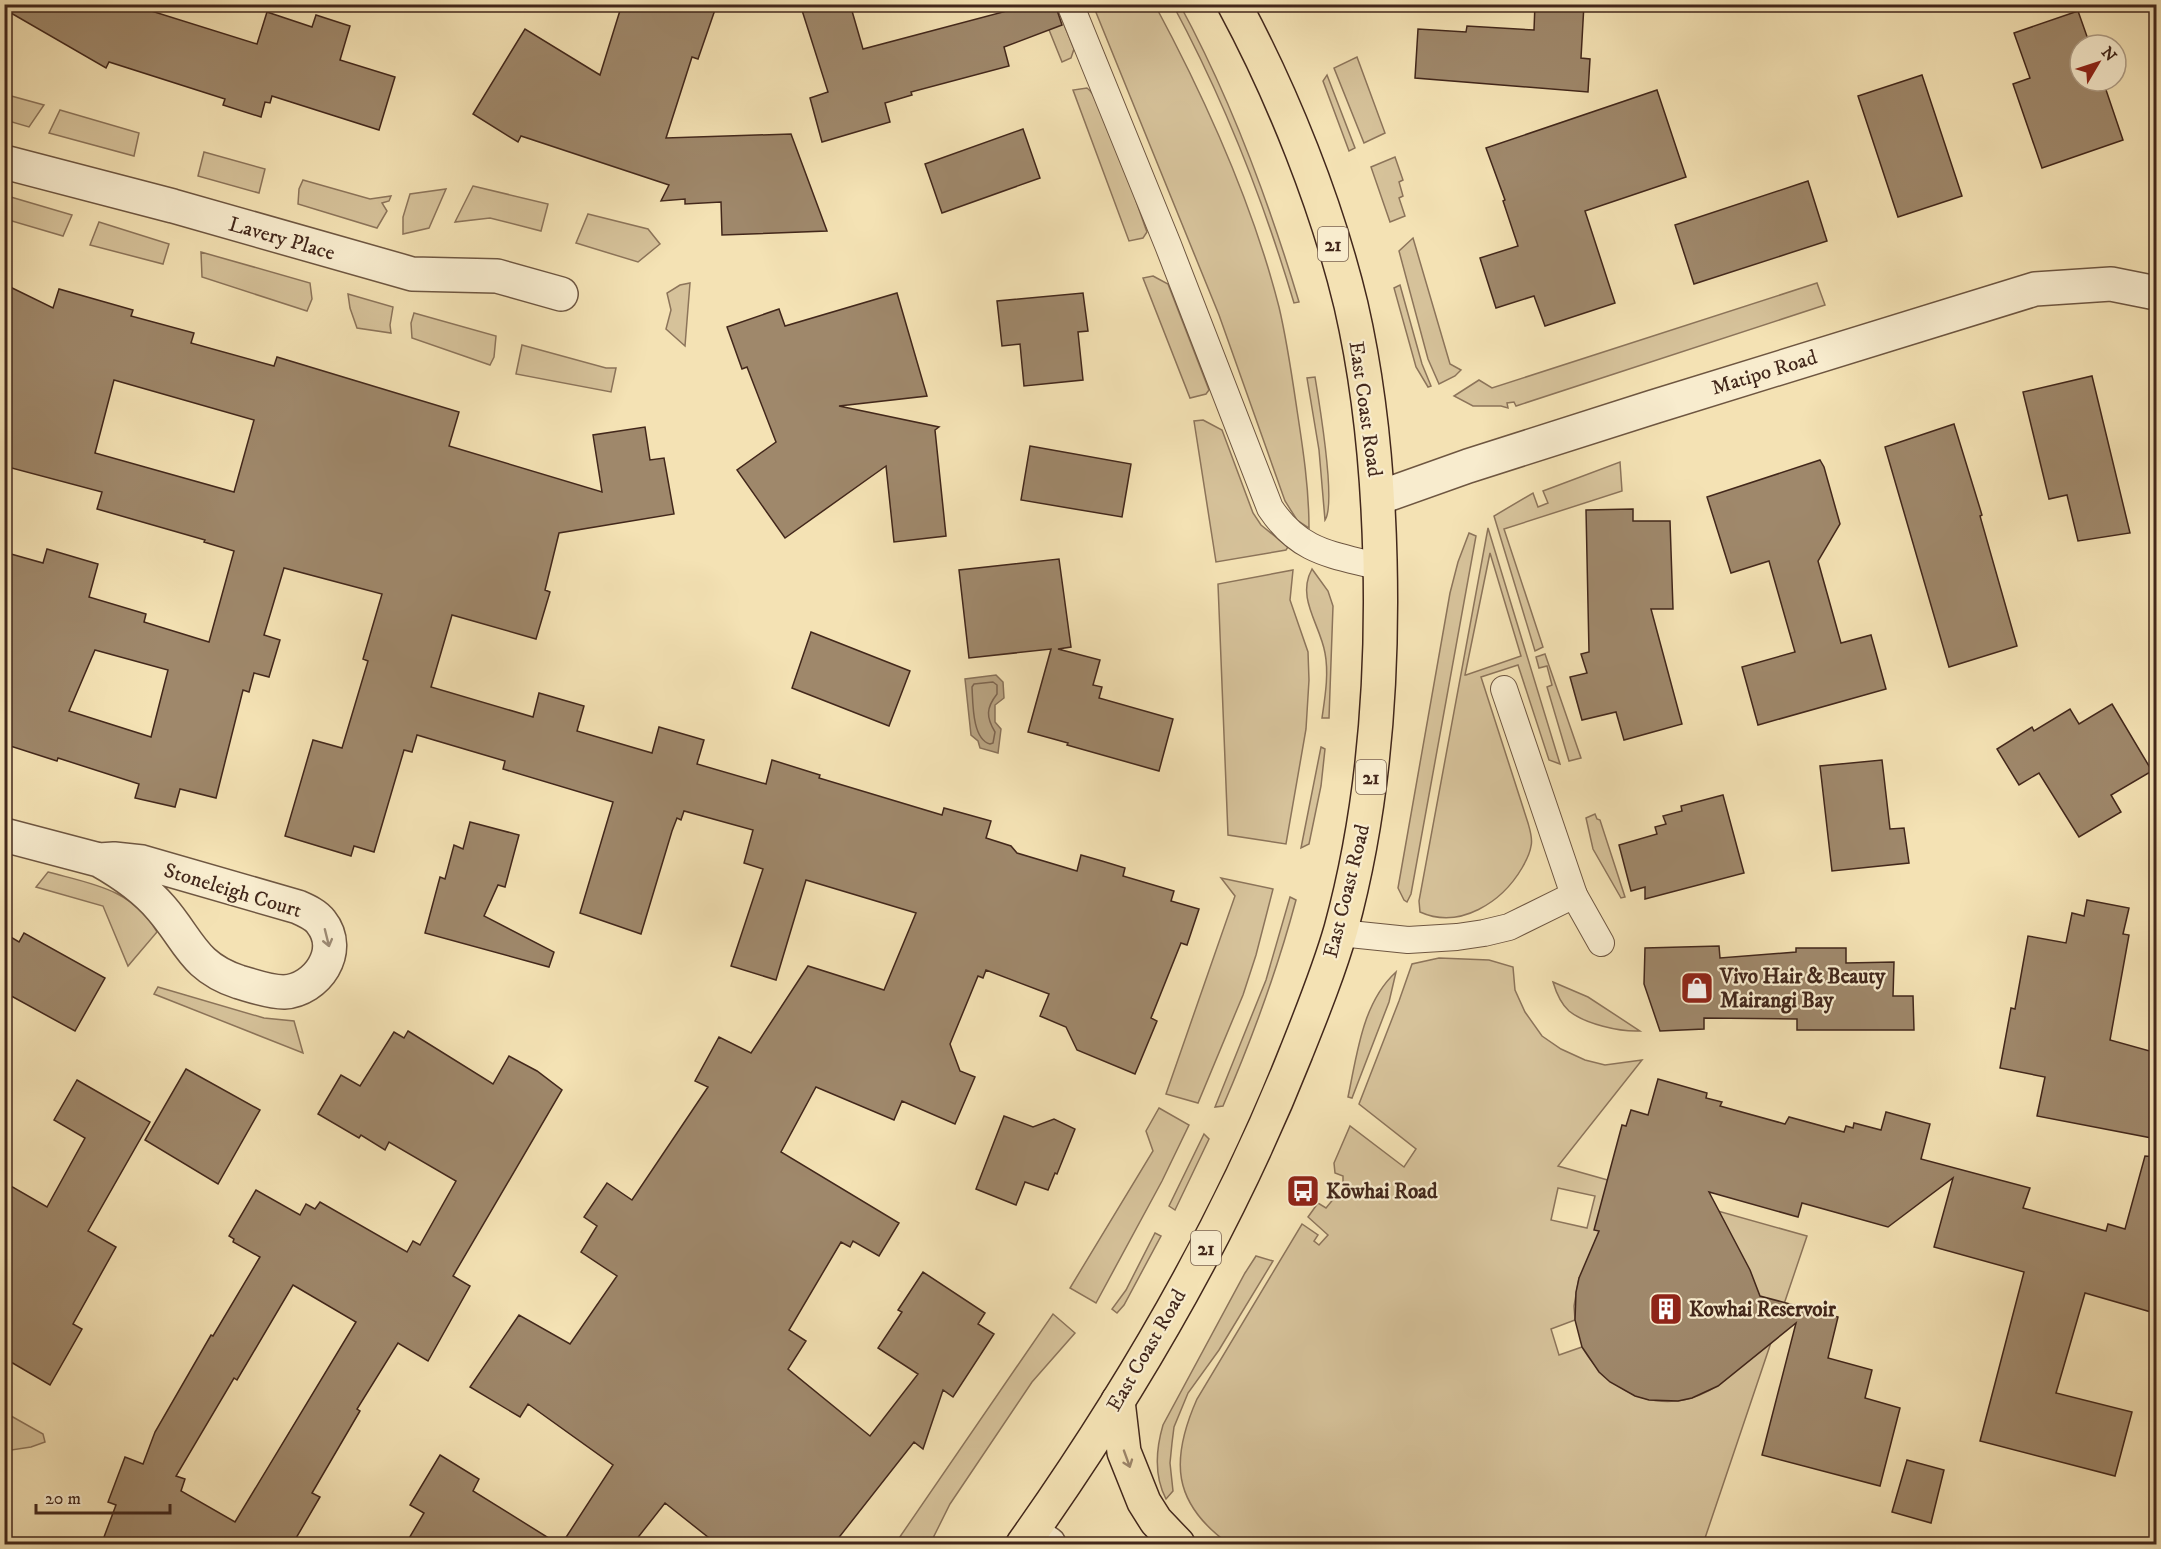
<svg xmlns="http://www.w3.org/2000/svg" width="2161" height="1549" font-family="'IM FELL DW Pica',serif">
<rect width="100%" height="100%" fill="#f4e2b4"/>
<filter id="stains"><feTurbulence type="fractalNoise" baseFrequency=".00333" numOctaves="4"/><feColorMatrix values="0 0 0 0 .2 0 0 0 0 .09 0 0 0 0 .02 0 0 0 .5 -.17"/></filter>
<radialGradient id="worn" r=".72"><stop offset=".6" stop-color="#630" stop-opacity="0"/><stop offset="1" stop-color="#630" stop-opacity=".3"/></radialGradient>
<g fill="#d6c29a" stroke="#8c745a" stroke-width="1.5" fill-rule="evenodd">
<path d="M1039,5H1056L1074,49L1071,58L1062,62Z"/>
<path d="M1093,5H1155C1206,100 1252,201 1279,307C1287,341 1292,376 1297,410C1303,449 1309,488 1309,528L1297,520L1285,501L1219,315Z"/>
<path d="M1173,5H1180C1231,99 1268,199 1299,302L1294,303C1263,199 1224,100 1173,5Z"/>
<path d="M1357,57L1385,133L1364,143L1334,68Z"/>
<path d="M1327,75L1355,148L1349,151L1323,81Z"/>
<path d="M1087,88C1103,99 1138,208 1147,232L1143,238L1129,241L1073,90Z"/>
<path d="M4,94L44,105L29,127L5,120Z"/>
<path d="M60,110L139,133L134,156L49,133Z"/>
<path d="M204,152L265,169L259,193L198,176Z"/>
<path d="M1395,157L1403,180L1399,182L1403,196L1399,198L1405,216L1390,222L1371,167Z"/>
<path d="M303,180L370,199L391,196L389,201L382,203L387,211L377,228L298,204L299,189Z"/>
<path d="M473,186L548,204L541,231L490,218L455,222Z"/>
<path d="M446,189L429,228L403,234V217L410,194Z"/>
<path d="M4,195L72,215L63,236L5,219Z"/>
<path d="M588,214L648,229L660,244L638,262L576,243Z"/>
<path d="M99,222L169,244L163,264L90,245Z"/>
<path d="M1413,238L1450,364L1461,370L1455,376L1439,384L1428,359L1399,251Z"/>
<path d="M201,252L310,283L312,299L307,311L202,277Z"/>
<path d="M1153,276L1168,284L1209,390L1206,394L1190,398L1143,278Z"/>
<path d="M690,283L685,346L666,329L671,310L667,293L680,285Z"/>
<path d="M1817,283L1825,305L1516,406L1514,402L1507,403L1508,408L1501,406H1473L1454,396L1479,380L1492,388Z"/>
<path d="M1400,285L1422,364L1431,386L1428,387L1416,367L1394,288Z"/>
<path d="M348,294L393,307L390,325L391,333L357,328L350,308Z"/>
<path d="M414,313L496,336L494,357L490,365L412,338L411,323Z"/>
<path d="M522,345L606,368H616L611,392L516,374Z"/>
<path d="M1315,377C1319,401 1336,504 1325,520L1319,450L1307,378Z"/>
<path d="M1203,420L1222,430L1253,513L1261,525L1288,547L1286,550L1216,562L1194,421Z"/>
<path d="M1620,462L1622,491L1504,529L1543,647L1535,651L1494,516L1533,493L1538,507L1548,503L1543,491Z"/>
<path d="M1488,528L1560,764L1549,760L1518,665L1481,677L1528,823C1530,830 1533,839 1531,846C1530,854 1526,861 1522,868C1502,902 1460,930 1420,912L1419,901ZM1490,553L1521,656L1466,675H1465Z"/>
<path d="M1469,533L1476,536L1411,894L1407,902L1404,900L1398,888L1450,593L1458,562Z"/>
<path d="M1312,569L1328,591L1333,606L1329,718H1322C1325,697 1329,674 1325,653C1320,624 1296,598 1312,569Z"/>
<path d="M1293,570L1290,600L1308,652L1309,680L1306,729L1286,844L1228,835L1218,584Z"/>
<path d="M1545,654L1581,758L1569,761L1547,687L1552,685L1547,666L1539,668L1536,657Z"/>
<path d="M1321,747L1325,749L1321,786L1309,844L1301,848Z"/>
<path d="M1595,814L1597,819L1600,820L1625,897L1621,898L1593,849L1586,818Z"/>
<path d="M48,872C92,884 133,889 157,932L128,966L103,906L36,887Z"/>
<path d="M1221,878L1273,889L1256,955L1243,995L1198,1103L1166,1094L1235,896Z"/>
<path d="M1290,897L1296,900C1277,971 1252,1039 1223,1106L1215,1107L1266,980Z"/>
<path d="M1439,958L1489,960L1513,967L1515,990L1525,1012L1542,1036L1561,1049L1585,1060L1605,1065L1642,1060L1558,1166L1807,1236L1703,1544H1229C1172,1503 1170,1460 1197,1399L1302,1224L1318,1235L1314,1241L1319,1245L1328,1235L1308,1217L1318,1203L1326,1208L1345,1185L1343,1182V1176L1335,1173L1334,1163L1350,1126L1404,1167L1416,1149L1359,1104L1399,1001L1412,964ZM1558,1188L1595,1196L1587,1228L1551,1220ZM1579,1278L1739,1366C1690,1422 1619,1409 1582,1347L1559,1355L1551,1329L1575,1320L1574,1306Z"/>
<path d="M1396,972L1389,1002L1352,1098L1348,1097C1357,1055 1362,1003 1396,972Z"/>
<path d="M1553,982L1588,997L1640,1031C1620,1032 1585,1024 1569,1011C1560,1003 1556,992 1553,982Z"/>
<path d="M158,987L264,1018L294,1021L303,1053L154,994Z"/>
<path d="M1159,1108L1189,1125L1162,1181L1096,1303L1070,1288L1153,1151L1146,1131Z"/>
<path d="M1204,1134L1209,1139L1175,1210L1169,1206Z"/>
<path d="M1155,1233L1161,1236L1124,1305L1117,1313L1112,1309L1126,1290Z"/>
<path d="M1256,1256L1273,1261L1219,1350L1188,1393L1174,1427L1172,1443L1170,1463L1173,1491L1166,1499C1154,1476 1156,1449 1163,1425L1245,1273Z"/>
<path d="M1053,1314L1075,1333L1032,1382L950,1504L930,1544H895Z"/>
<path d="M4,1412L43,1434L45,1442L31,1447L5,1451Z"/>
</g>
<path fill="#b7a280" stroke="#887158" stroke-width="1.5" d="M996,675L1003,682L1004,698L995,705V722L1001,729L998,753L980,748L978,741L971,735L965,679Z"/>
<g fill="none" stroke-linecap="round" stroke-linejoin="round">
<path stroke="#7c644e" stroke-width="1.5" d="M993,682L997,685V694C986,708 986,717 995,732L993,743L990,744C972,739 973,703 972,687L974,684Z"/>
</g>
<g fill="#9f886b" stroke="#42271b" stroke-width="1.5" fill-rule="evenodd">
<path d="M4,4H129L257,44L267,12L312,27L316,15L350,26L340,60L395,77L379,130L272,96L270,103L265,102L261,117L223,105L225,99L109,62L106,68L4,9Z"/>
<path d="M622,4H717L698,59L692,57L666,138L791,134L827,231L722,235L721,202L685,204V199L661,201L669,185L521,136L518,142L473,114L525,29L600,75Z"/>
<path d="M800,4H850L863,49L1033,4H1055L1062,25L1004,47L1009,66L911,92L912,95L885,103L890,122L822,142L810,98L828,92Z"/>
<path d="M1535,4H1584L1581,58L1590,59L1588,92L1415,78L1418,29L1466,32L1467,26L1534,30Z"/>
<path d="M2078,11L2090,45H2080V81H2103L2123,140L2042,168L2013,84L2030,78L2014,33Z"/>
<path d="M1922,75L1962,196L1898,217L1858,96Z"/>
<path d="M1657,90L1686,177L1585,211L1615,303L1545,326L1534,296L1496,308L1480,258L1518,246L1503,201L1505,200L1486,148Z"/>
<path d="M1023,129L1040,178L942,213L925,164Z"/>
<path d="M1808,181L1827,241L1694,284L1675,225Z"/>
<path d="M4,284L53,308L59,289L133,310L131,316L194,333L191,343L274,366L277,357L459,412L449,446L602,492L593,435L645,427L650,460L664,458L674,514L559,533L545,590L550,592L536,639L452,615L431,687L533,717L539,693L584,706L577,731L652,753L659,727L704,740L697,764L766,784L772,760L820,775L819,778L942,815L944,808L991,821L986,838L1011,846L1017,853L1077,871L1081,855L1102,861L1125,868L1123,876L1174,891L1171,901L1199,909L1187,945L1181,943L1151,1018L1157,1021L1135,1074L1077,1050L1066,1027L1040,1016L1049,994L986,970L983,978L978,976L950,1044L960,1071L975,1077L955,1124L902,1101L894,1120L816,1087L781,1152L899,1223L879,1256L853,1241L850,1247L841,1242L789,1330L806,1341L788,1369L870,1436L918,1374L878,1348L902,1312L898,1310L923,1272L985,1313L978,1324L994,1334L953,1397L943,1390L923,1449L914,1442L833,1545H718L665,1503L632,1545H561L613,1465L528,1404L520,1417L470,1387L519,1315L570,1344L617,1276L581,1252L597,1226L584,1217L607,1183L632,1200L708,1087L695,1081L719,1037L751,1053L808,966L884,990L916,913L806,880L776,980L731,966L763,869L744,863L753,830L684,811L681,820L677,818L672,831L641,934L580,913L613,802L503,769L505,761L417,735L412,752L404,750L374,852L354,846L351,856L285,836L313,740L342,748L368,661L363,659L382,594L284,568L264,635L280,640L269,677L254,673L249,692L243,690L216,798L180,789L175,807L135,798L139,784L58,758L57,761L4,744V552L43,563L47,549L98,564L89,597L146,614L144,622L209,642L234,551L204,542L205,540L97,509L102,492L4,466ZM114,380L254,420L234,492L95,453ZM95,650L168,670L151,737L69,711Z"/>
<path d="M897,293L927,396L839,406L939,427L935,430L946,536L894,542L886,466L785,538L737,470L776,442L747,367L742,369L727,327L779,309L785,326Z"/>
<path d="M1083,293L1088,331L1078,332L1083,380L1024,386L1020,344L1002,346L997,301Z"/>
<path d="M2092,376L2130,533L2078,541L2067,495L2049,499L2023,392Z"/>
<path d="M1954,424L1982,515L1980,516L2017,646L1949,667L1885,447Z"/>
<path d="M1030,446L1131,464L1122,517L1021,500Z"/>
<path d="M1820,460L1824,467L1840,524L1818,561L1841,643L1871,635L1886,689L1758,725L1742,667L1795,652L1769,561L1731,573L1707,497Z"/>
<path d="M1633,509V521H1670L1673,609H1651L1682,724L1624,740L1616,712L1582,720L1570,677L1587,673L1581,654L1589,652L1586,510Z"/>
<path d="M1059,559L1071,647L1058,649L1100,660L1093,685L1102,687L1099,698L1173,719L1159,771L1067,745L1068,743L1028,732L1051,649L969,658L959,570Z"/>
<path d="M811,632L910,671L889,726L792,688Z"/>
<path d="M2112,704L2152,771L2111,795L2121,812L2079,837L2039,773L2019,785L1997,749L2032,727L2034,731L2070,709L2079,724Z"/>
<path d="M1882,760L1890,829L1904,828L1909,863L1832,871L1820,766Z"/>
<path d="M1723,795L1744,873L1645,899V887L1631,891L1619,845L1657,834L1655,827L1666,824L1663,816L1682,811L1681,806Z"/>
<path d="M470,822L519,835L505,887L498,885L484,916L554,952L549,967L425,933L440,877L445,879L454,845L463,849Z"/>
<path d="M2087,900L2129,908L2123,934L2129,935L2110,1040L2157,1053V1139L2037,1116L2045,1077L2000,1068L2011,1008L2015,1009L2028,936L2066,943L2072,913L2084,916Z"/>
<path d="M4,933L19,942L24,933L105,978L75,1031L4,992Z"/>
<path d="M1719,946L1720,958L1796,952V948H1846V963L1894,962L1893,996H1913L1914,1030H1797V1019L1704,1018V1029L1660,1031L1644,984L1645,948Z"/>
<path d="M408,1031L493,1084L509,1056L537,1071L562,1090L453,1276L470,1286L428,1361L398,1343L357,1409L360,1411L312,1493L320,1497L292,1545H101L116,1505L108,1502L125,1457L143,1464L155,1432L211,1335L213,1336L260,1257L233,1242L234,1239L229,1236L256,1190L300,1215L306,1204L315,1209L320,1202L407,1252L413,1241L420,1245L456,1181L389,1142L385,1150L361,1135L359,1138L318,1114L341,1075L360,1086L394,1032L404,1038ZM293,1285L356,1322L235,1522L181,1491L185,1479L176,1476L234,1378L237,1380Z"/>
<path d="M186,1069L260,1110L218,1184L145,1140Z"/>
<path d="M1658,1079L1707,1093L1706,1098L1722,1102L1720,1106L1785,1124L1789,1117L1844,1132L1846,1126L1853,1128L1854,1123L1881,1130L1886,1112L1930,1124L1921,1159L2030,1188L2023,1208L2106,1231L2108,1224L2125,1229L2145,1156L2157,1157V1292L2151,1312L2085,1293L2056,1393L2132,1412L2115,1476L1980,1441L2024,1272L1934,1247L1953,1178L1888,1227L1802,1203L1798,1217L1709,1192L1750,1270L1760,1296L1838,1317L1828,1358L1872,1370L1865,1398L1900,1408L1880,1486L1762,1455L1796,1323L1718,1386L1692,1398L1678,1401L1649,1400L1635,1396L1610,1382L1599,1372L1582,1347L1575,1320L1576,1292L1579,1278L1599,1231L1594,1230L1622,1125L1626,1126L1631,1110L1648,1115Z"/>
<path d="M77,1080L150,1122L88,1231L116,1247L73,1324L82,1329L50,1385L4,1358V1182L47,1207L85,1138L54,1120Z"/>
<path d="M1004,1116L1033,1127L1054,1119L1075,1129L1057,1174L1055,1173L1048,1190L1025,1182L1016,1205L976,1189Z"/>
<path d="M440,1455L479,1479L473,1491L560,1545H405L424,1513L410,1505Z"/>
<path d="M1907,1460L1944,1470L1931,1523L1892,1512Z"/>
</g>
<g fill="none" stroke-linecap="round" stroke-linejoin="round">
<g stroke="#6e5641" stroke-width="28">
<g id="lane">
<path d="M1070,4L1168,245L1270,508C1300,553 1331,554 1380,567"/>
<path d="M1504,689L1574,895L1601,943"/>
<path d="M1340,933L1408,940L1457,937L1484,933L1509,927L1574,895"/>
</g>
</g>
<g stroke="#6e5641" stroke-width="36">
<g id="street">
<path d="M4,162L173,206L412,274L497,276L561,294"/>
<path d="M1378,498L1468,466L1653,407L2035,289L2111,284L2156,293"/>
<path d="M4,835L99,860C122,873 144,888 161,908C189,940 193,967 239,982C253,986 269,992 284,992C317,990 344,951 321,922C316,915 307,911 298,907L142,862L114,859L99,860"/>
<path d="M1032,1532L1049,1544"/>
</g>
</g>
<g stroke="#42271b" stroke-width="36">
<g id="primary">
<path d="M1118,1401L1124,1452L1144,1502L1156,1521L1178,1544"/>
<path d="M1023,1544C1130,1393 1227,1227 1296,1053C1312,1013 1329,971 1341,929C1374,808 1383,684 1380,560C1378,474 1370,388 1351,305C1327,205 1283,95 1234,4"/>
</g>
</g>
<use href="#lane" stroke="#f8ecce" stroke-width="26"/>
<use href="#street" stroke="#f8ecce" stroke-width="33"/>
<use href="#primary" stroke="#f4e2b4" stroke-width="33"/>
</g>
<defs><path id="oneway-shaft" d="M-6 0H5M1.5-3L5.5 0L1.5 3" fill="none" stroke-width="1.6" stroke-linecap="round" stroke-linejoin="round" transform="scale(1.5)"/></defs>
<use stroke="#9d8a74" href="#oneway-shaft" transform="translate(327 938) rotate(76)"/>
<use stroke="#9b8468" href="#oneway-shaft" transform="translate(1127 1459) rotate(70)"/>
<defs>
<g id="shop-square" transform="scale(1.725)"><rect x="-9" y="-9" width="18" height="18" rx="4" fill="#8f2418" stroke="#f8ecce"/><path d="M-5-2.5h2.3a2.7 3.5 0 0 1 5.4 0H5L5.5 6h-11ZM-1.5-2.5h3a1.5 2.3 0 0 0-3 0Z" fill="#fff"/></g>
<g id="bus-square" transform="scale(1.725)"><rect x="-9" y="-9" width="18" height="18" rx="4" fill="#8f2418" stroke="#f8ecce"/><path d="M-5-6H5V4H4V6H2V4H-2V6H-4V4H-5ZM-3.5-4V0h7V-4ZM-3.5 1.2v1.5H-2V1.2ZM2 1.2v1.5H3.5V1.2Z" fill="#fff"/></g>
<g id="building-square" transform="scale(1.725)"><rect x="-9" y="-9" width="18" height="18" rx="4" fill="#8f2418" stroke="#f8ecce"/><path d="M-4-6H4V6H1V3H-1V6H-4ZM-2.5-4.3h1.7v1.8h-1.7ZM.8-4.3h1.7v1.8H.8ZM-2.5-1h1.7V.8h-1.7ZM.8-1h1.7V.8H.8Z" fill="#fff"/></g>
</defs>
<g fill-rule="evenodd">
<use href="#shop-square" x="1697" y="988"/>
<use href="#bus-square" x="1303" y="1191"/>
<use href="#building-square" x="1666" y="1309"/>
</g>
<g text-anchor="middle" stroke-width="4.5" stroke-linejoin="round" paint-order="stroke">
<g fill="#f8ecce" stroke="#796251" stroke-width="1.5">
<rect x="1318" y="227" width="30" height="34" rx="4.5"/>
<rect x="1356" y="760" width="30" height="34" rx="4.5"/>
<rect x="1191" y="1231" width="30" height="34" rx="4.5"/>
</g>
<g font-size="20" font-weight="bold" fill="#42271b">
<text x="1333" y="251">21</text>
<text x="1371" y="784">21</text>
<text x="1206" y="1255">21</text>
</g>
<g font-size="21" fill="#42271b" stroke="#f8ecce">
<text transform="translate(282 238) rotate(16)" y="7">Lavery Place</text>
<text transform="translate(1764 372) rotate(-17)" y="7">Matipo Road</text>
<text transform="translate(1366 409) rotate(82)" y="7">East Coast Road</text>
<text transform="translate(233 890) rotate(17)" y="7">Stoneleigh Court</text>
<text transform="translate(1346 891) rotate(-76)" y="7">East Coast Road</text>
<text transform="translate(1146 1350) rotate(-60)" y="7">East Coast Road</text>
</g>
<g font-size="21" font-weight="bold" fill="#42271b" stroke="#f8ecce" text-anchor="start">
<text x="1720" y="983">Vivo Hair &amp; Beauty<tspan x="1720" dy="24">Mairangi Bay</tspan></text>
<text x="1326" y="1198">Kōwhai Road</text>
<text x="1689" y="1316">Kowhai Reservoir</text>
</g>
</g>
<rect width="2161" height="1549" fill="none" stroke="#f4e2b4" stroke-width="24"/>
<rect x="6" y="6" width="2149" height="1537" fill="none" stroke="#42271b" stroke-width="3"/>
<rect x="12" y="12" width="2137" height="1525" fill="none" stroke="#42271b" stroke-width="1.5"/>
<g transform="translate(2098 63) rotate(51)"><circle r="28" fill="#f8ecce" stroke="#af9d86" stroke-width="1.5"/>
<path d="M0-4.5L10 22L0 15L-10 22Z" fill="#8f2418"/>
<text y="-9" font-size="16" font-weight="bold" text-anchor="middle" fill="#42271b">N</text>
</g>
<path d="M36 1504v9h134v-9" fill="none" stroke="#42271b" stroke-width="3"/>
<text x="45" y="1504" font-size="18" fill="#42271b" stroke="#f8ecce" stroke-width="4.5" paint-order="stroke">20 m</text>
<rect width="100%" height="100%" filter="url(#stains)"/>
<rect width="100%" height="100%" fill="url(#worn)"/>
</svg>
